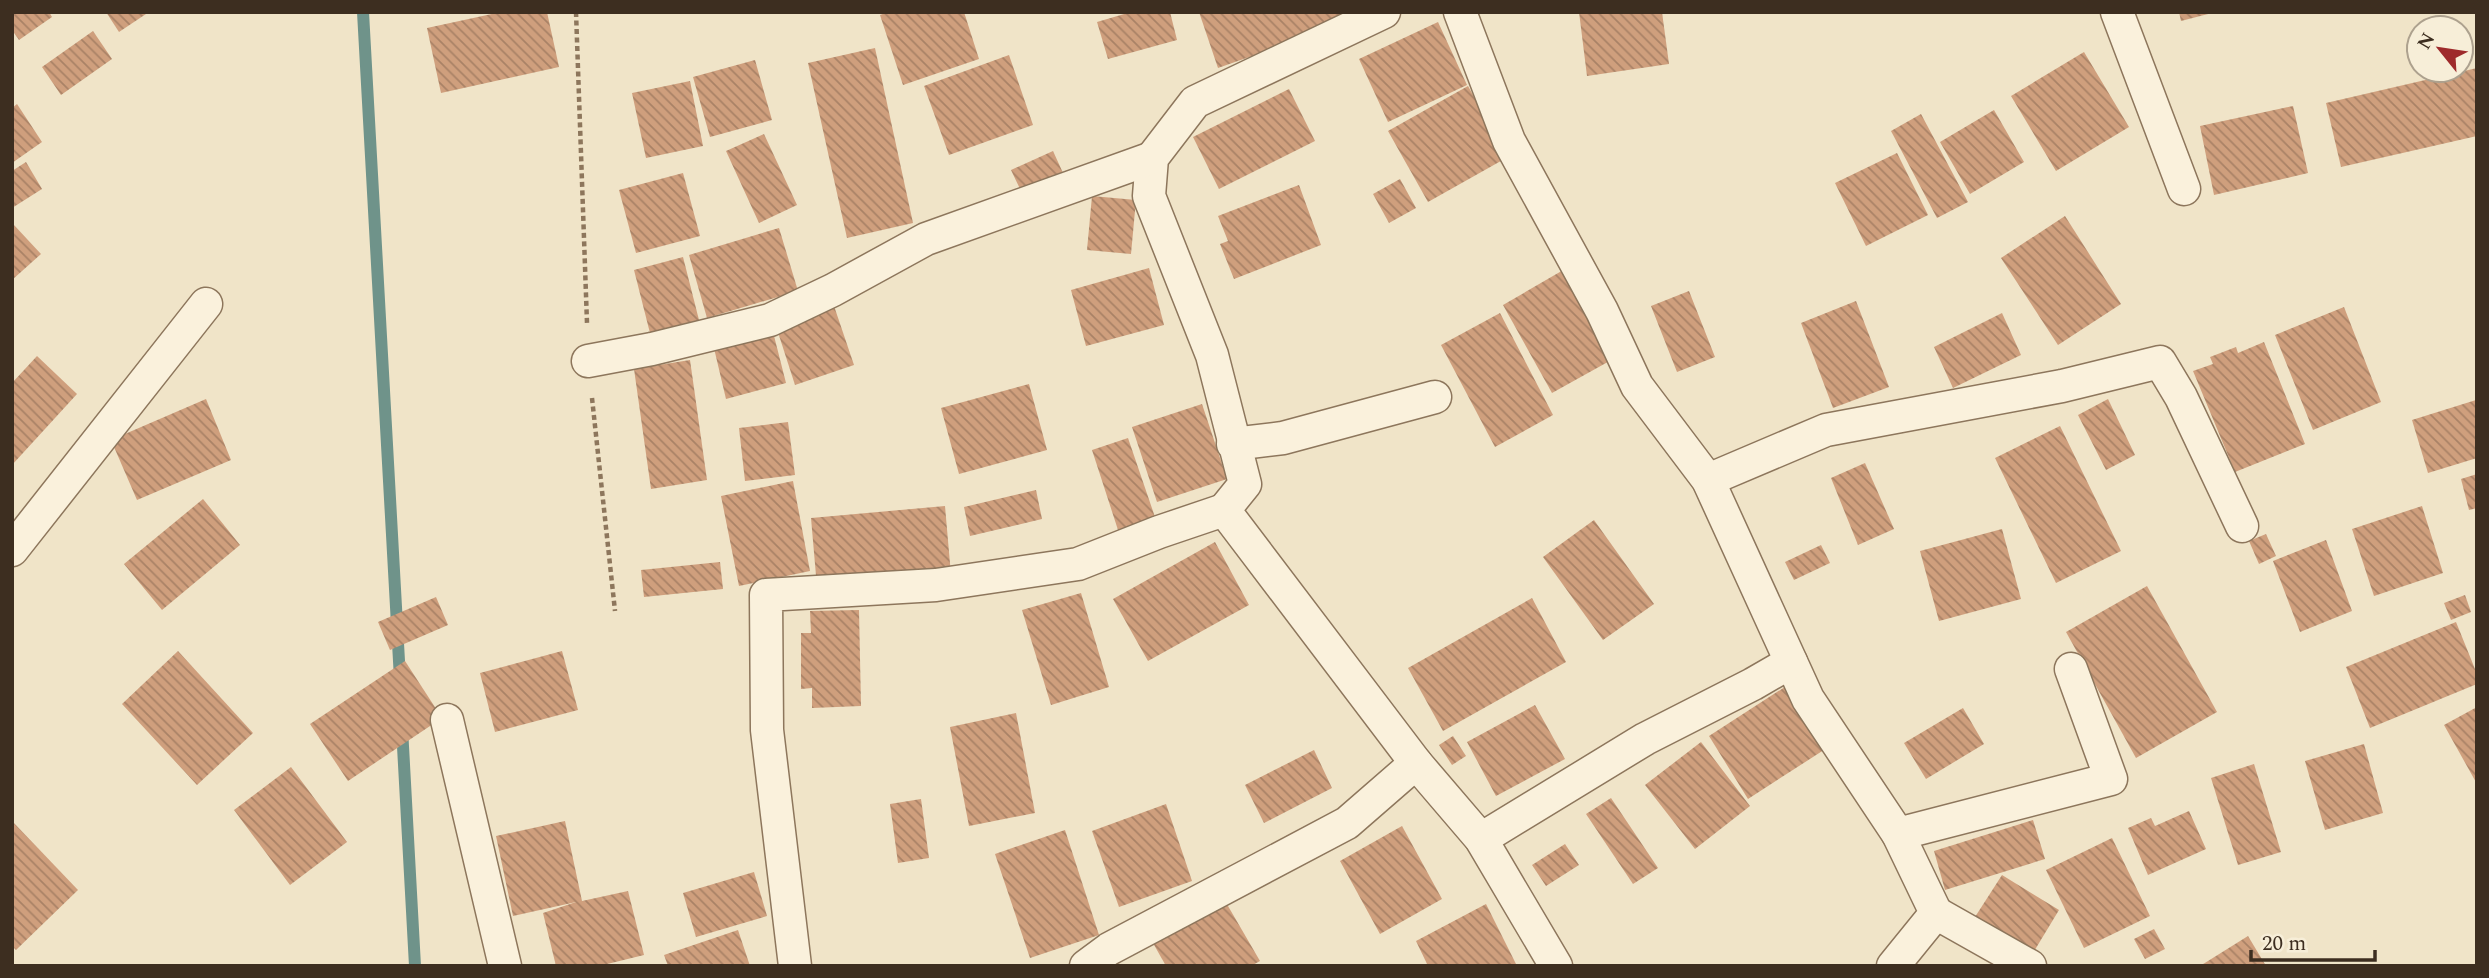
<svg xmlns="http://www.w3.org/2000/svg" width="2489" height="978" font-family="Spectral,serif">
<defs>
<pattern id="building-back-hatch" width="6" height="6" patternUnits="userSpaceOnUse" patternTransform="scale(1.75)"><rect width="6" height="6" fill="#cf9f7d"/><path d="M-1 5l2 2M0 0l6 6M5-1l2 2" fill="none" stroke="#a98266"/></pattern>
</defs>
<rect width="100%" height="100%" fill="#f0e4c8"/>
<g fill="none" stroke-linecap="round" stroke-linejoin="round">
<g stroke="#6f938a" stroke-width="12">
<path d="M363,12L400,679"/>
<path d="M402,728L415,966"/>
</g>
</g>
<g fill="url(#building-back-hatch)">
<path d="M12,12H49L52,17L19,40L12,30Z"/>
<path d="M106,12H149L119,32Z"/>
<path d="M501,12H547L559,67L441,93L427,28Z"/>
<path d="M888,12H964L979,59L903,85L880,15Z"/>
<path d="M1131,12H1170L1177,40L1108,59L1097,22Z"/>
<path d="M1199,12H1365L1366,16L1218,68Z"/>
<path d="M1579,12H1662L1669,64L1587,76Z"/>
<path d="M2179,12H2212V13L2181,21Z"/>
<path d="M1438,22L1467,85L1388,122L1359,59Z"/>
<path d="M93,31L112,59L61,95L42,67Z"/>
<path d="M875,48L913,223L847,238L808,63Z"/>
<path d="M2084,52L2129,127L2056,171L2011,96Z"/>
<path d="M1009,55L1033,125L949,155L924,86Z"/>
<path d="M755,60L772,120L710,137L693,77Z"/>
<path d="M2477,68V136L2341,167L2326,103Z"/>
<path d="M690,81L703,146L646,158L632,93Z"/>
<path d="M1468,86L1508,157L1428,202L1388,131Z"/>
<path d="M1289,89L1315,141L1219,189L1193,137Z"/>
<path d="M17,104L42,142L12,163V108Z"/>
<path d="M2293,106L2308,173L2214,195L2200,126Z"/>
<path d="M1994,110L2024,162L1970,194L1940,142Z"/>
<path d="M1921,114L1968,202L1937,218L1891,131Z"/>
<path d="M764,134L797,205L759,223L726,151Z"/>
<path d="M1053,151L1063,173L1022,193L1011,170Z"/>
<path d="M1897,153L1928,215L1866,246L1835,183Z"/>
<path d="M26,162L42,189L12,208V171Z"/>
<path d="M683,173L700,236L636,253L619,190Z"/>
<path d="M1400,179L1416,208L1389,223L1373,194Z"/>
<path d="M1299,185L1321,245L1234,279L1220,244L1228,241L1218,216Z"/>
<path d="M1092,196L1136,200L1131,254L1087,250Z"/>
<path d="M2065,216L2121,304L2058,345L2001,258Z"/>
<path d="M12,223L41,254L12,280Z"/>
<path d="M779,228L798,291L707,318L689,255Z"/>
<path d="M683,257L700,324L651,337L634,270Z"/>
<path d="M1149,268L1164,325L1086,346L1071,290Z"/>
<path d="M1565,269L1615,358L1552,393L1503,305Z"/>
<path d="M1689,291L1715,357L1677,372L1651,306Z"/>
<path d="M1856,301L1889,387L1833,408L1801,323Z"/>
<path d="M833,303L854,365L795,385L775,323Z"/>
<path d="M2344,307L2381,402L2313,430L2275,335Z"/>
<path d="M1500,313L1553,415L1495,447L1441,345Z"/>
<path d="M2002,313L2021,355L1953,388L1934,347Z"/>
<path d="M772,328L786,383L726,399L713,344Z"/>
<path d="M2264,342L2305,444L2235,472L2193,371L2213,364L2210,357L2236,347L2238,353Z"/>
<path d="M37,356L77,394L12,465V383Z"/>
<path d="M690,360L707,480L651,489L634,369Z"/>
<path d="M1029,384L1047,450L959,474L941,408Z"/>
<path d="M206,399L231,460L137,500L111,440Z"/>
<path d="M2108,399L2135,455L2106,470L2078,415Z"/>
<path d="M2476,400L2477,458L2428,473L2412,420Z"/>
<path d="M1202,404L1227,479L1157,502L1132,427Z"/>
<path d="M788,422L795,475L745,481L739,428Z"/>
<path d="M2060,426L2121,551L2056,583L1995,458Z"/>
<path d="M1128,438L1156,520L1119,533L1092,450Z"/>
<path d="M1865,463L1894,529L1858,545L1831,478Z"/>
<path d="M2477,474V508L2469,510L2461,479Z"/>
<path d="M793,481L810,571L739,586L721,496Z"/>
<path d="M1036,490L1042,519L970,536L964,507Z"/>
<path d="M203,499L240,545L162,610L124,564Z"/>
<path d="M945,506L951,575L817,587L811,518Z"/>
<path d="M2422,506L2443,573L2374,596L2352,529Z"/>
<path d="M1594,520L1654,604L1603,640L1543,557Z"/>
<path d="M2002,529L2021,599L1939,621L1920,551Z"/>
<path d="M2266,534L2276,556L2259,564L2249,541Z"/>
<path d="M2326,540L2352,611L2300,632L2273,561Z"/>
<path d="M1215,542L1249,605L1148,661L1113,599Z"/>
<path d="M1821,545L1830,563L1794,580L1785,562Z"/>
<path d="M720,562L723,589L644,597L641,570Z"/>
<path d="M2147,586L2217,712L2136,758L2066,632Z"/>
<path d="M1081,593L1109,687L1051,705L1022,610Z"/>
<path d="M2465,595L2471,612L2451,620L2444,603Z"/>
<path d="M436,597L448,625L390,650L378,622Z"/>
<path d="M1532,598L1566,662L1443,731L1408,668Z"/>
<path d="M859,610L861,706L812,708V688L801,689V633H811L810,611Z"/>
<path d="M2456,622L2477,674V684L2370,728L2346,667Z"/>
<path d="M178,651L253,733L197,785L122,704Z"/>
<path d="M562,651L578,710L495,732L480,673Z"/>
<path d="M405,661L442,718L348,781L310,724Z"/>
<path d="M1791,683L1830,746L1748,799L1709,736Z"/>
<path d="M1535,705L1565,759L1496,796L1467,742Z"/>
<path d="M2477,707V784L2444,725Z"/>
<path d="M1963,708L1984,744L1926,779L1904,743Z"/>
<path d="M1016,713L1035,813L969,826L950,727Z"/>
<path d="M1453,736L1466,756L1452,765L1439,745Z"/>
<path d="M1701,742L1750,806L1695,849L1645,785Z"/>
<path d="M2364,744L2383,813L2325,830L2305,761Z"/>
<path d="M1314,750L1332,788L1264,823L1245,785Z"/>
<path d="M2254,764L2281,852L2238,865L2211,778Z"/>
<path d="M291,767L347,842L290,885L234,810Z"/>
<path d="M1611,798L1658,868L1633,884L1586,814Z"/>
<path d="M921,799L929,858L898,863L890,804Z"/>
<path d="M1166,804L1192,881L1119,907L1092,831Z"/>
<path d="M2189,811L2206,849L2148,875L2128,828L2151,818L2155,826Z"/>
<path d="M2033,820L2045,859L1945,890L1934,851Z"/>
<path d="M12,821L78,890L16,950L12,946Z"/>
<path d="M565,821L582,901L628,891L644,955L599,966H556L543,913L576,902L513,916L496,836Z"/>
<path d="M1402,826L1442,899L1380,934L1340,861Z"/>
<path d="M1065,830L1099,935L1030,958L995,854Z"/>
<path d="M2112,838L2150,916L2084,948L2046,870Z"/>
<path d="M1565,844L1579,865L1546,886L1532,865Z"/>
<path d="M754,872L767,916L696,937L683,893Z"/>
<path d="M2002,875L2059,910L2033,953L1975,917Z"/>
<path d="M1221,894L1260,961L1251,966H1166L1149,936Z"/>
<path d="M1486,904L1517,966H1428L1416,941Z"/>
<path d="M2154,929L2165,949L2145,959L2134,939Z"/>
<path d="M738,930L750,966H668L664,955Z"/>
<path d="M2248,936L2266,966H2200Z"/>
</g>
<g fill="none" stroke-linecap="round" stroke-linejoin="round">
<g stroke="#8d765c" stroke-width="35">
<g id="street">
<path d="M1384,12L1195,102L1152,158L1149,196L1212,355L1245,484L1224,510L1416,763L1481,839L1556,966"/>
<path d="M1460,12L1509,141L1602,311L1637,386L1708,480L1808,699L1898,834L1936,913L1893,966"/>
<path d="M2117,12L2184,189"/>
<path d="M588,361L652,349L770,320L833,290L926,239L1152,158"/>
<path d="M1233,444L1283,438L1435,397"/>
<path d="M1708,480L1826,430L2062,386L2160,362L2181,397L2242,526"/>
<path d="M12,550L206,304"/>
<path d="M447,720L505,966"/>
<path d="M1898,834L2111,779L2071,669"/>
<path d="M1481,839L1645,739L1753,684L1791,662"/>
<path d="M1936,913L2030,966"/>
<path d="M795,966L767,730L766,595L936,585L1078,564L1159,532L1224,510"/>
<path d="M1086,966L1109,949L1347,823L1416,763"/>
</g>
</g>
<g stroke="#8d765c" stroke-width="4.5" stroke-dasharray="5 3.5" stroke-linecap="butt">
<path d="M576,12L587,323"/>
<path d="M592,398L615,611"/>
</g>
<use href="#street" stroke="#faf1dc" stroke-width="32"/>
</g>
<rect width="2489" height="978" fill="none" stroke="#3d2e20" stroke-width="28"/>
<g transform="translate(2440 49) rotate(300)"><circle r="33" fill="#f7eed8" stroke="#ada18e" stroke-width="2"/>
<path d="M0-5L12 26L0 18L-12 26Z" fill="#9e2a2b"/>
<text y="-10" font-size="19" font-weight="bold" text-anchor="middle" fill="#3d2e20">N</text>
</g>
<path d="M2251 950v10h124v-10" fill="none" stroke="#3d2e20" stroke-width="3.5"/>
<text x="2262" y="950" font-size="21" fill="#3d2e20" stroke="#f7eed8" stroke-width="5" paint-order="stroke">20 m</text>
</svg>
